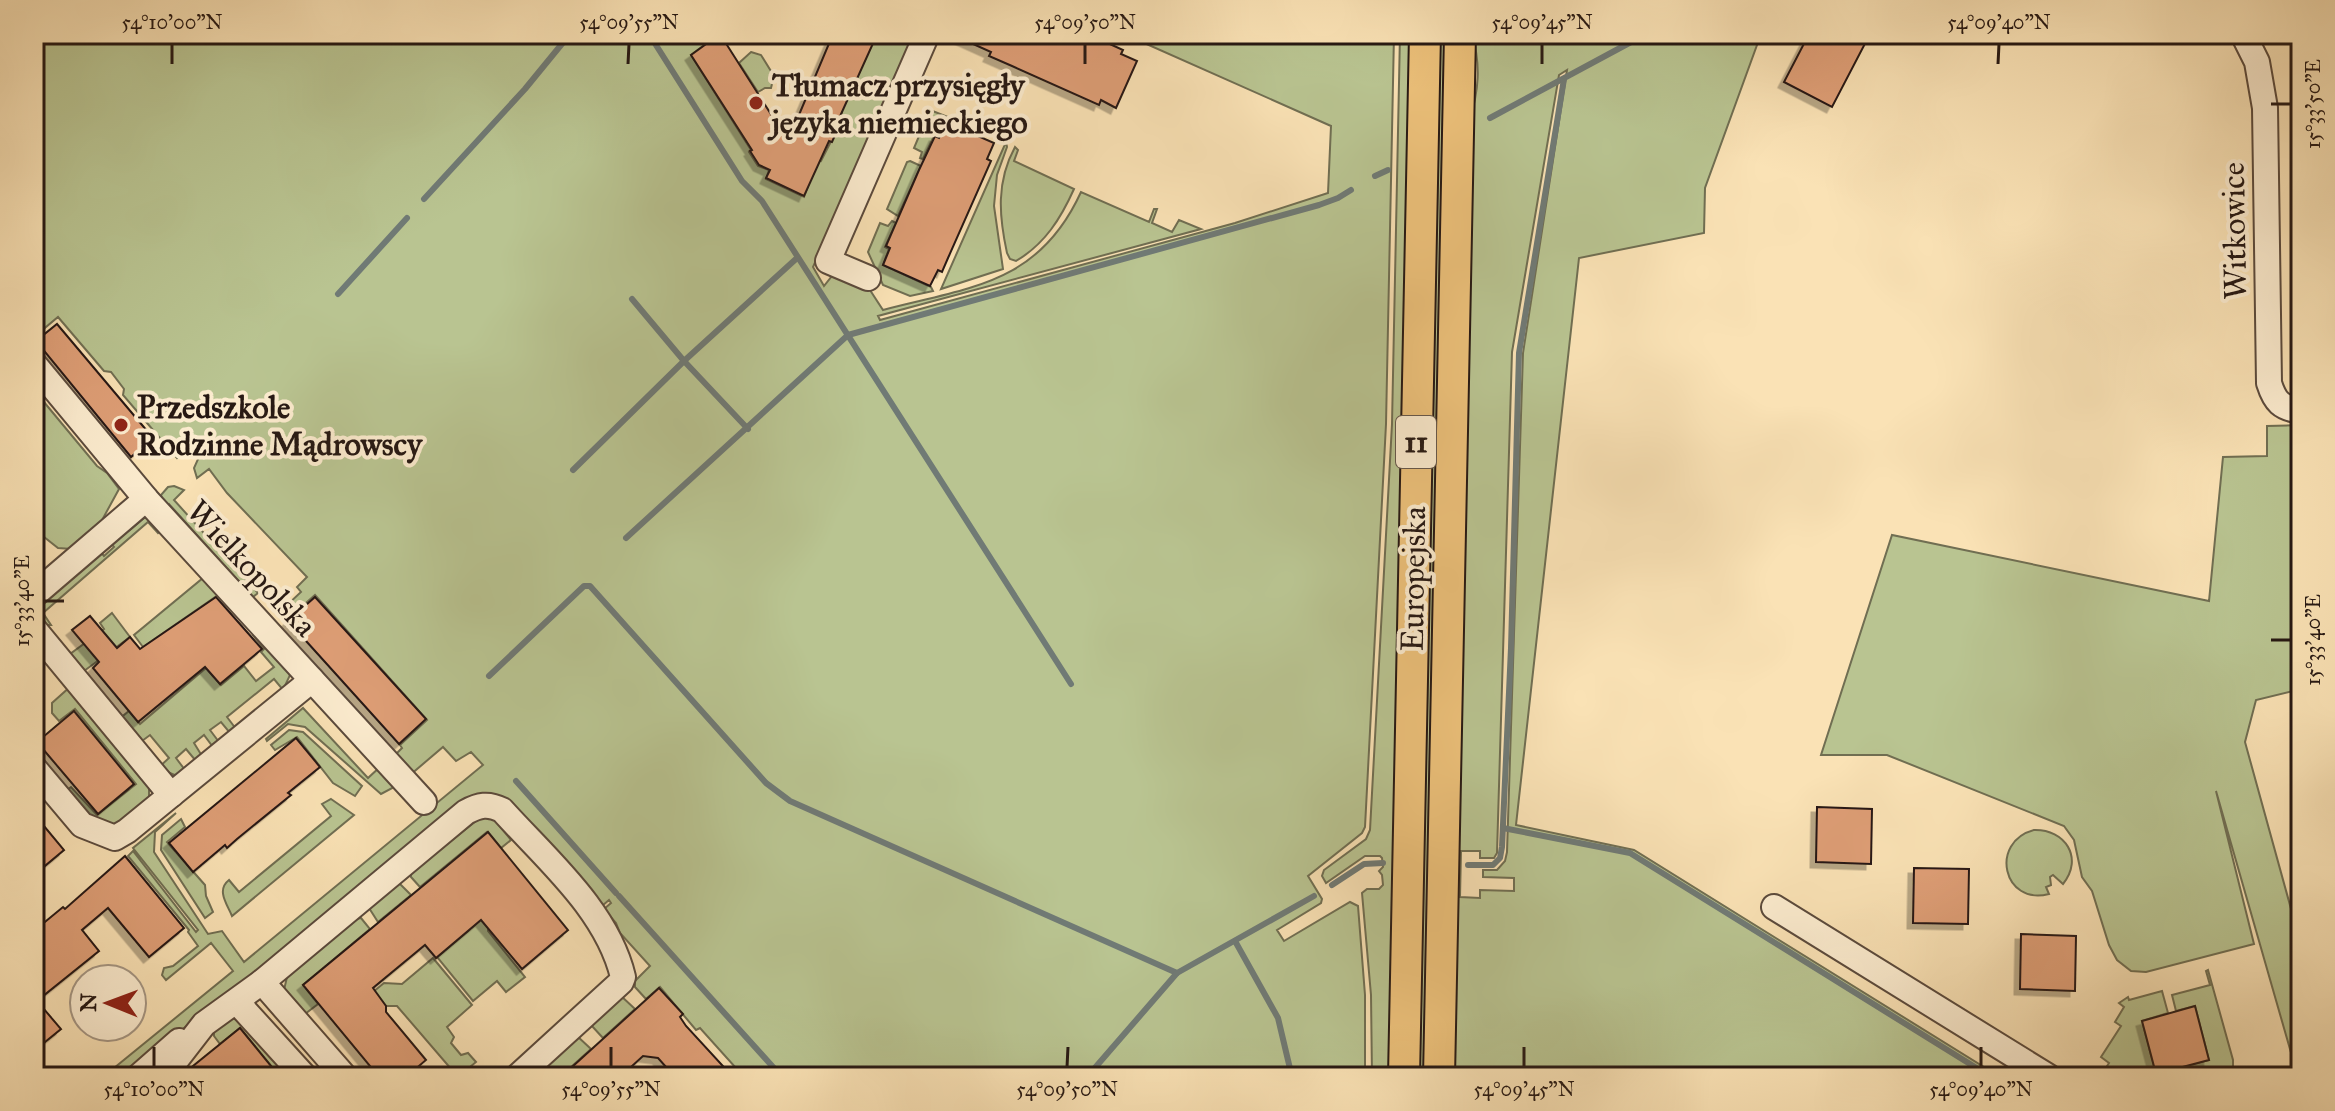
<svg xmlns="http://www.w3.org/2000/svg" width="2335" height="1111" font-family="'IM FELL Great Primer',serif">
<defs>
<filter id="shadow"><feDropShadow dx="-5.5" dy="5.5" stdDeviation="0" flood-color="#0004"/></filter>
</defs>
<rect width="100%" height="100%" fill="#fae2b5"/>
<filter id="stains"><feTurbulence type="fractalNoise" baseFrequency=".0025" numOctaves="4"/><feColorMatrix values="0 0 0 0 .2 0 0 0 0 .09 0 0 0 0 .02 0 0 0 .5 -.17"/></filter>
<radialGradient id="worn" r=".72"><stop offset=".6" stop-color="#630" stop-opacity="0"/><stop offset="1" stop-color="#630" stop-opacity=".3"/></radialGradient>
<g fill="#b9c491" stroke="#706e52" stroke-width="2" fill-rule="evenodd">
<path d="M34,34H719L691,55L751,150L749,152L758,166L769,170L766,179L804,197L818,160L821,161L840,124L838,123L842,112L838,110L849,98L857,80L853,78L875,39L871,37L873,34H917L813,267L824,286L832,276L838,275L868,287L883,310C971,287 1039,284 1081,192L1149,222L1154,209H1157L1152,223L1172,232L1179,220L1201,229L878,316L880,320L1235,223L1328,193L1331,126L1124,34H1394L1386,424L1365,827L1362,833L1308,876L1322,899L1321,903L1277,930L1284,941L1350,902L1358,906L1365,995V1077H744L700,1028L696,1030L660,987L646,999L635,987V981L650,966L620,933L616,923L604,909L611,903L609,900L602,906L499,799L231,998L189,1024L124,1077H103L233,971L211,943L166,980L162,975L164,968L173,966L198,946L188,932L189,930L128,856L133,851L196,932L198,930L133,848L176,813L155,832L154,852L208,934L222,931L244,962L483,765L471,752L456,761L443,747L410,775L393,757L402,748L400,745L427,720L315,595L289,618L285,614L283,615L284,608L301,592L297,587L307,577L227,493L209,469L197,478L194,468L199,457L189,447L177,458L123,395L124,389L111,372L104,371L58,317L34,337Z"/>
<path d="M1400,34H1413L1392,1077H1372L1371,995L1362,893L1367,889H1379L1383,885L1382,875L1379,871L1383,867L1382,858L1380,856H1365L1326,883L1322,876L1324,870L1366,839L1370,830L1392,424Z"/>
<path d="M1435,34H1448L1428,1077H1415Z"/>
<path d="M1472,34H1761L1705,188L1704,233L1579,258L1516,825L1634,850L2000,1077H1450L1469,122C1479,91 1481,65 1472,34ZM1567,70L1523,353L1507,852L1505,861L1497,870H1483V877L1514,878V891L1480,890V898L1460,897L1461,851H1480V858H1494L1497,853L1512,352L1559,75Z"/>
<path d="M751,52L761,55L774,76L771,88H765L758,92L739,63Z"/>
<path d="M930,110L948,117L939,137L934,136L923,159L920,158L922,152L914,148Z"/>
<path d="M1006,142L1007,147L997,175L994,206L1003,269L941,289Z"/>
<path d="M1015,147L1018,150L1014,161L1074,189C1061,218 1045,244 1016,261L1010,259L1007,253C999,216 996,182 1015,147Z"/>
<path d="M910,161L921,166L898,216L887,209L907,162Z"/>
<path d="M892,221L896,223L885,247L889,249L883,265L931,287L933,291L910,296L883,285L868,252L880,223L888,226Z"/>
<path d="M34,390L97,466L107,473L119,489L101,522L72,549L58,548L34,529Z"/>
<path d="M2301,425V689L2256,700L2245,742L2301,945V1077H2298L2216,791L2254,944L2146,972L2131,971L2117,960L2109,945L2092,891L2082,877L2074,840L2064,826L1887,755H1821L1892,535L2209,601L2223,457L2267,456V426Z"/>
<path d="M174,486L184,490L174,500L258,593L253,597L169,504L164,508L161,495L168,487Z"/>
<path d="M144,518H149L160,531L158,533L148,522L43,613L51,625H42L34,616V606L99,550L104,556L114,547L110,542L131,529Z"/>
<path d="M203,578L218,595L143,647L134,635Z"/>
<path d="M112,613L130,637L80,674L66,657L104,629L100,623Z"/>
<path d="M258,630L291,673L283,690L274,679L227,717L236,729L230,733L221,722L210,730L219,742L213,747L204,735L194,743L202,756L196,761L186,749L176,758L185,770L177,776L158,768L169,758L150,735L138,744L118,720L129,711L140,724L206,668L221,685L244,666L256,681L274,667L261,652L264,649L253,635Z"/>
<path d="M71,686L149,780V798L118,825L90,821L63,793L71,787L97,815L136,784L75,709L59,721L52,713V703Z"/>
<path d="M303,708L368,778L381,766L398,785L381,794L305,727L288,724L267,741L266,739Z"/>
<path d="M289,730L303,732L362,786L355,796L333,783L297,737L275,750L271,745Z"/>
<path d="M331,799L354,815L232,916C227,904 216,890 229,880L239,892L331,816L322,804Z"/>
<path d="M481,817L493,818L511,840L501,848L487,832L420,887L411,877V873Z"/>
<path d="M181,819L185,827L167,842L205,885L206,896L213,912L205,918L161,850L162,835Z"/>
<path d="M2034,830C2065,829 2084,858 2063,884L2053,875L2050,877L2051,885L2046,887L2049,894C2003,906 1989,842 2034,830Z"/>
<path d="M399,883L411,895L378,922L369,908Z"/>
<path d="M470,913L488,918V931L525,977L506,992L497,981L473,1001L437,957L468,931Z"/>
<path d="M361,918L370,929L303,985L318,1004L305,1014L284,990L287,977L356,919Z"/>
<path d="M433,958L472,1005L447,1027L454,1037L451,1043L461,1055L468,1053L476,1062L458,1077L397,1006H386L373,992L384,983L402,984Z"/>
<path d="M2208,970L2233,1060V1077H2106L2102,1074L2109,1063L2101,1057L2121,1026L2115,1022L2124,1007L2119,1003L2128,997L2129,1000L2162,991L2168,1013L2142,1021L2156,1074L2209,1060L2195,1006L2176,1011L2172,995L2210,985L2206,971Z"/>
<path d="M620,995L635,1009L603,1038L591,1025Z"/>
<path d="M233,1018L237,1020L289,1077H280L240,1028L220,1044L214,1036V1031Z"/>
<path d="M576,1035L591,1049L560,1077H535Z"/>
</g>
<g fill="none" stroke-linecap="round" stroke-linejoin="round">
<g stroke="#707a75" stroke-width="6">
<path d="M649,34L742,181L762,201L1071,684"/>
<path d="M1490,118L1646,34"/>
<path d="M1375,176L1388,170"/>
<path d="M424,199L525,89L570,34"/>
<path d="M338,294L407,218"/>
<path d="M632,299L684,361L748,429"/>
<path d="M573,470L684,361L797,258"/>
<path d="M626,538L848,335L1319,205L1338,198L1351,190"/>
<path d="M489,676L584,586H590L766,783L790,801L1177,973"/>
<path d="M516,781L616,893"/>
<path d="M1503,828L1630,853L1991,1077"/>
<path d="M1468,865H1493L1500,858L1502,847L1511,648L1519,353L1564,79"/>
<path d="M1332,885L1364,864L1383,863"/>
<path d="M619,896L782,1077"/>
<path d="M1235,941L1278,1018L1292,1077"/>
<path d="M1087,1077L1177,973L1314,896"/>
</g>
</g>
<g fill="#de9e76" stroke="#261813" stroke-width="2" filter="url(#shadow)">
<path d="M720,34L788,141L833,34H864L875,39L837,123L840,124L832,142L829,141L804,196L766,178L770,170L759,165L750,151L752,150L691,55Z"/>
<path d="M951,34H1088L1123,50L1121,54L1137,61L1116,108L1101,100L1099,105L1012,66L989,56L991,52Z"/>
<path d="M1809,34H1870L1832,107L1784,82Z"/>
<path d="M946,122L994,143L987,159L991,161L948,258L942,272L938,270L930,286L883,265L890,248L886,246L919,170L935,136L939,138Z"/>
<path d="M57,324L153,438L131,457L36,341Z"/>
<path d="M216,597L262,649L220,684L205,667L138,722L93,668L99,662L72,630L90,616L117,648L130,637L140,649Z"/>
<path d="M315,597L426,719L399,744L288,621Z"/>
<path d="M74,711L134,784L98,814L37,742Z"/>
<path d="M296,738L320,767L288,793L291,795L237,839L227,848L225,845L193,872L169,843Z"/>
<path d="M1817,807L1872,809L1871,864L1816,862Z"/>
<path d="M34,814L64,850L34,875Z"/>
<path d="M488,832L568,930L522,969L481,920L436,958L425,945L373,988L386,1006V1012L426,1060L406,1077H379L303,985Z"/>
<path d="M125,856L184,928L149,957L108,908L82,930L99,951L37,1001L61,1029L34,1051V931L63,907L65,909Z"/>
<path d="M1914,868L1969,869L1968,924L1913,923Z"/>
<path d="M2021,934L2076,936L2075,991L2020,989Z"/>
<path d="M659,988L683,1014L680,1017L686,1026L733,1077H675L658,1058L643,1056L620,1077H561Z"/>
<path d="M2195,1006L2209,1060L2156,1074L2142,1021Z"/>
<path d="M240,1028L280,1077H182L193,1066Z"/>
</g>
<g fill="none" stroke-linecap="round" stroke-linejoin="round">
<g stroke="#5b4a3c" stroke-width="28">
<g id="minor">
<path d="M2243,34L2257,62L2265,108L2269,383C2275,402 2281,408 2301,411"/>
<path d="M868,278L828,261L927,34"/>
<path d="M34,364L146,499"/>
<path d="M34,595L146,499L424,802"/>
<path d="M34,629L171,795L127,831L115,838L82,825L34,768"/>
<path d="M171,795L312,680"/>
<path d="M1774,907L2049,1077"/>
<path d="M237,1002L305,1077"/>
<path d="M138,1077L179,1041"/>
<path d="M163,1077L204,1024L262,982"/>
<path d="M345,1077L262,982L466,812C479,805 488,803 502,810C546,859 607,910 623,977L621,982L517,1077"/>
</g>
</g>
<g stroke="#261813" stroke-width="34">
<g id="major">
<path d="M1404,1077L1425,34"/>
<path d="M1439,1077L1460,34"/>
</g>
</g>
<use href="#minor" stroke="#fceccf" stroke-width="24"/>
<use href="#major" stroke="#edc17a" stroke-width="30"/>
</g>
<path fill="none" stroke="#261813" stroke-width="3" d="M172,64V44M628,64L629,44M1085,64V44M1542,64V44M1998,64L1999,44M2271,104H2291M44,601H64M2271,640H2291M154,1067V1047M611,1067V1047M1067,1067L1068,1047M1524,1067V1047M1981,1067V1047"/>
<g fill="#8f2418" stroke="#fceccf" stroke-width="3">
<circle cx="756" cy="103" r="8"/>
<circle cx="121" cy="425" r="8"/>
</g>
<g text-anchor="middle" stroke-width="8" stroke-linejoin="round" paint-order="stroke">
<rect fill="#fceccf" stroke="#66584b" stroke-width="2" x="1396" y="416" width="40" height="52" rx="6"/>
<g font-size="30" font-weight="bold" fill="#261813">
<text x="1416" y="452">11</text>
</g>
<g font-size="32" font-weight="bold" fill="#261813" stroke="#fceccf" text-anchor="start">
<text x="772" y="96">Tłumacz przysięgły<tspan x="772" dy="37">języka niemieckiego</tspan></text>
<text x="137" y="418">Przedszkole<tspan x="137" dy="37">Rodzinne Mądrowscy</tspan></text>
</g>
<g font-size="32" fill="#261813" stroke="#fceccf">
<text transform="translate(2234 231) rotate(-91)" y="11">Witkowice</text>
<text transform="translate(252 568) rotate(47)" y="11">Wielkopolska</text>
<text transform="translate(1413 579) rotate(-89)" y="11">Europejska</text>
</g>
</g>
<rect width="2335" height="1111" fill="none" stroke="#fae2b5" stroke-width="88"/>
<g transform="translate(108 1003) rotate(271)"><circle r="38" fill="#fceccf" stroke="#a69784" stroke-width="2"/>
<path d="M0-6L14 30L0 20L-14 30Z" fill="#8f2418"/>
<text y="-12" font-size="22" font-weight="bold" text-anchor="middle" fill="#261813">N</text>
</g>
<rect x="44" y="44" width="2247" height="1023" fill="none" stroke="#261813" stroke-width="3"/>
<g font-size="20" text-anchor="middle" fill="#261813">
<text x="172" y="29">54°10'00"N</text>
<text x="629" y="29">54°09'55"N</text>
<text x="1085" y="29">54°09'50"N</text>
<text x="1542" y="29">54°09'45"N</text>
<text x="1999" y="29">54°09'40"N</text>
<text transform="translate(2313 104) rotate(-90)" y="7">15°33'50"E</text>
<text transform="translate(22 601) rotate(-90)" y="7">15°33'40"E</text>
<text transform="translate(2313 640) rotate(-90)" y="7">15°33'40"E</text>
<text x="154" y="1096">54°10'00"N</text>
<text x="611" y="1096">54°09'55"N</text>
<text x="1067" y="1096">54°09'50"N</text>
<text x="1524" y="1096">54°09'45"N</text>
<text x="1981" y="1096">54°09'40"N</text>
</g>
<rect width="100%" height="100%" filter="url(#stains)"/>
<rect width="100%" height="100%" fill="url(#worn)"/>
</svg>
